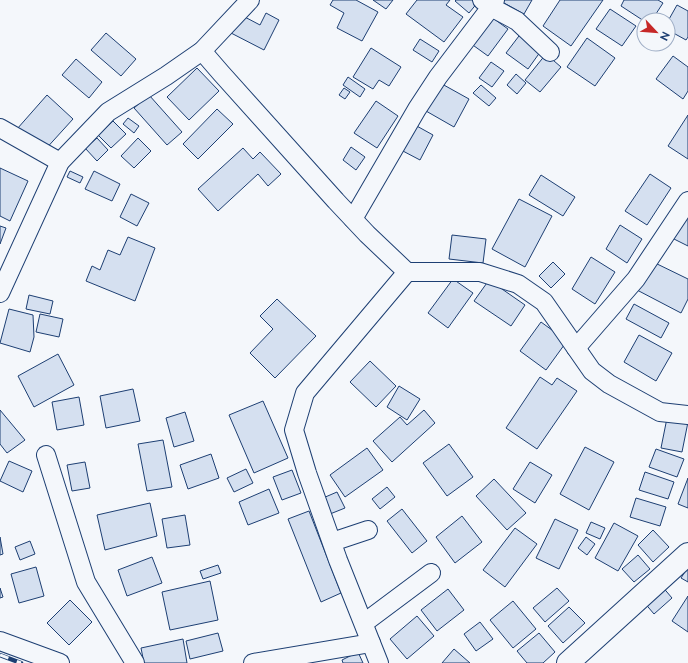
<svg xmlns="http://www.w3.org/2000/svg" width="688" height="663" font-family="Raleway,sans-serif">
<rect width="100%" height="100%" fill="#f4f7fb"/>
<g fill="#d5e0f0" stroke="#1d3f73">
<path d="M333,0H356L378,12L362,41L337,28L344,13L330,5Z"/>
<path d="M373,0H393L386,9Z"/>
<path d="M417,0H450L446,5L463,17L444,42L406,14Z"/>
<path d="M456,0H476L478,2L469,13L455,1Z"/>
<path d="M503,0H532L524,14L502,2Z"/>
<path d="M560,0H603L571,46L543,26Z"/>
<path d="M624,0H658L663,3L652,20H644V21L621,6Z"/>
<path d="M677,5L688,11V37L686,40L668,30V21Z"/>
<path d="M610,9L636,26L622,46L596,29Z"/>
<path d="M266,13L279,20L264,50L231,33L241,15L260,25Z"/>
<path d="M490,16L508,29L488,56L470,43Z"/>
<path d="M522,32L543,48L528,69L506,53Z"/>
<path d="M106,33L136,59L121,76L91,50Z"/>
<path d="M587,38L615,58L595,86L567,67Z"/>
<path d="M420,39L439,51L432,62L413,50Z"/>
<path d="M371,48L401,67L389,86L379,80L373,89L353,77Z"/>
<path d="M546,54L561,67L540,92L525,80Z"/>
<path d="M673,56L688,67V91L683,99L656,79Z"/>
<path d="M76,59L102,82L89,98L62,75Z"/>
<path d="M491,62L504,71L492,87L479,78Z"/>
<path d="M197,68L219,91L189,120L167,97Z"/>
<path d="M516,74L526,83L517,94L507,85Z"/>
<path d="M348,77L365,89L360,97L343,85Z"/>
<path d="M442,84L469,99L454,127L426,111Z"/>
<path d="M481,85L496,98L489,106L473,93Z"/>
<path d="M344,88L350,92L345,99L339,95Z"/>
<path d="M47,95L73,119L43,152L17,129Z"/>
<path d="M149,95L182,132L167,145L134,108Z"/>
<path d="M376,101L398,116L377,148L354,133Z"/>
<path d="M217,109L233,124L198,159L183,144Z"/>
<path d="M688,115V159L668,146Z"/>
<path d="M128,118L139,126L134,133L123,124Z"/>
<path d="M113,121L126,134L111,148L98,135Z"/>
<path d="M415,125L433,135L420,160L401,150Z"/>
<path d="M97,138L108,150L97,161L85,148Z"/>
<path d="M138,138L151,151L134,168L121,156Z"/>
<path d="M351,147L365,157L356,170L343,160Z"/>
<path d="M243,148L253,159L260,152L281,174L268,186L258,174L218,211L198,189Z"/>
<path d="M0,168L28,181L10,221L0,216Z"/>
<path d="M70,171L83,177L80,183L67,177Z"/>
<path d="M94,171L120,184L112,201L85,189Z"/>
<path d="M650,174L671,188L647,225L625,211Z"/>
<path d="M541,175L575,197L563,216L529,195Z"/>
<path d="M131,194L149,203L137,226L120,217Z"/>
<path d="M519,199L552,216L525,267L492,249Z"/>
<path d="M688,208V246L672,238Z"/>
<path d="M620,225L642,239L627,263L606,249Z"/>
<path d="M0,226L6,228L0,244Z"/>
<path d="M452,235L486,239L483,263L449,259Z"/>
<path d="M128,237L155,248L135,301L86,281L92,266L100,270L108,250L120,255Z"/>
<path d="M591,257L615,272L595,304L572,289Z"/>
<path d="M651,261L688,279V299L681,313L637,290Z"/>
<path d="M553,262L565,274L551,288L539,276Z"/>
<path d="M453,279L473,293L448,328L428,313Z"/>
<path d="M489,280L525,305L511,326L474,301Z"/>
<path d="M29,295L53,301L50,314L26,309Z"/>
<path d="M277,299L316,336L275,378L250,353L273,329L260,316Z"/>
<path d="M634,304L669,323L661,338L626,319Z"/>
<path d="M9,309L33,315L34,337L30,352L0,343Z"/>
<path d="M40,314L63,319L59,337L36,332Z"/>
<path d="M541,322L567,341L546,370L520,351Z"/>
<path d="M639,335L672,353L656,381L624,362Z"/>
<path d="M58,354L74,385L34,407L18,376Z"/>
<path d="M370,361L396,386L376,407L350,382Z"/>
<path d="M540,377L552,385L557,378L577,391L537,449L506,428Z"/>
<path d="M399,386L420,399L407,420L387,407Z"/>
<path d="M133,389L140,421L106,428L100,396Z"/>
<path d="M79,397L84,425L57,430L52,402Z"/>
<path d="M263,401L288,458L254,473L229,415Z"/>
<path d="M0,410L25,440L7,453L0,444Z"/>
<path d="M424,410L435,423L392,462L373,441L400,417L407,425Z"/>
<path d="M185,412L194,441L174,447L166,418Z"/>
<path d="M667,418L688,422L682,452L661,448Z"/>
<path d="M163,440L172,487L147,491L138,444Z"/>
<path d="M449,444L473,477L447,496L423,463Z"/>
<path d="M585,447L614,462L589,510L560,494Z"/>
<path d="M367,448L383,470L345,497L330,475Z"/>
<path d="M656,449L684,459L677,477L649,467Z"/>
<path d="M211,454L219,478L188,489L180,465Z"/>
<path d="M9,461L32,471L23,492L0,481Z"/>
<path d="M85,462L90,488L72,491L67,465Z"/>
<path d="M530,462L552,475L535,503L513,489Z"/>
<path d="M246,469L253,483L234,492L227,478Z"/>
<path d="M292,470L301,493L282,500L273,477Z"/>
<path d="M645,472L674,482L668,499L639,490Z"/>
<path d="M688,478V508L678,504Z"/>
<path d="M494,479L526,513L507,530L476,496Z"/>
<path d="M387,487L395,497L380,509L372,499Z"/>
<path d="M269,489L279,513L248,525L239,502Z"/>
<path d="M337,492L345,508L330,514L323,498Z"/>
<path d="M636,498L666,507L660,526L630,517Z"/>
<path d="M150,503L157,536L105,550L97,515Z"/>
<path d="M402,509L427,541L412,553L387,521Z"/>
<path d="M309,511L341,593L321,602L288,519Z"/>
<path d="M185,515L190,545L167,548L162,519Z"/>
<path d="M462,516L482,542L455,563L436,537Z"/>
<path d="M555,519L578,530L559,569L536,558Z"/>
<path d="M591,522L605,528L600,539L586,533Z"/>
<path d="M614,523L638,536L618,571L595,558Z"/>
<path d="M515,528L537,544L505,587L483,570Z"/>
<path d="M653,530L669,547L653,562L638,545Z"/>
<path d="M0,537L3,554L0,555Z"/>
<path d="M586,537L595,544L587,555L578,548Z"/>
<path d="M30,541L35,554L20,560L15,547Z"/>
<path d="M638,555L650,569L634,582L622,569Z"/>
<path d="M152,557L162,583L127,596L118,570Z"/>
<path d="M218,565L221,573L203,579L200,571Z"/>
<path d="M36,567L44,596L19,603L11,574Z"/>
<path d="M688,567V582L681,578Z"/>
<path d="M210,581L218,620L170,630L162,592Z"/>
<path d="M661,585L672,598L654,614L643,601Z"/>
<path d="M0,588L3,597L0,598Z"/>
<path d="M557,588L569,601L545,622L533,608Z"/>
<path d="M448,589L464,610L437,631L421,610Z"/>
<path d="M688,596V632L672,621Z"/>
<path d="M70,600L92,622L69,645L47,623Z"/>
<path d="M513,601L536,629L513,648L490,620Z"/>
<path d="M569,607L585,623L563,643L548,626Z"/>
<path d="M417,616L434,636L407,659L390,639Z"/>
<path d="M480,622L493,639L476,651L464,634Z"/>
<path d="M218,633L223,651L190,659L186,641Z"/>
<path d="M539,633L555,652L543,663H527L517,651Z"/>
<path d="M183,639L187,663H144L141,648Z"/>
<path d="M454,649L470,663H442Z"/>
<path d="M358,652L363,663H343L342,660Z"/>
</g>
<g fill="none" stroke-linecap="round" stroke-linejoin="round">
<g stroke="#1d3f73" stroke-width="20">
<g id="minor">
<path d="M482,0L491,7L517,21L550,52"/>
<path d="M202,51L221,73L336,201L367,234L407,272H480L518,284L544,302L592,371L609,384L660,412L688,415"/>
<path d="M0,128L60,162"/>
<path d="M353,219L417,109L438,77L491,7L495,0"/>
<path d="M0,293L60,162L108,112L166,76L202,51L250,0"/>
<path d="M576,348L636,279L688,201"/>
<path d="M46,455L86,582L135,663"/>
<path d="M332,542L368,530"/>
<path d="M364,623L431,573"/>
<path d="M0,641L60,663"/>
<path d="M253,663L371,643"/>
<path d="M379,663L338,560L307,473L294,430L305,393L407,272"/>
</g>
</g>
<g stroke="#1d3f73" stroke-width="24">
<path id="tertiary" d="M568,663L688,554"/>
</g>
<use href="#minor" stroke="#f4f7fb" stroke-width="18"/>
<use href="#tertiary" stroke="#f4f7fb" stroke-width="22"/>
<g stroke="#1d3f73" stroke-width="4.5">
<path id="rail" d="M0,655L21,663"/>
</g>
<use href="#rail" stroke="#f4f7fb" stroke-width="3" stroke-dasharray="9" stroke-linecap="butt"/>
</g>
<g transform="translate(656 32) rotate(116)"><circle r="19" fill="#f4f7fb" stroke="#9eadc5"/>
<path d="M0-3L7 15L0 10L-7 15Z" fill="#c62828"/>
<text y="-6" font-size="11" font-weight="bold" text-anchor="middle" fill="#1d3f73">N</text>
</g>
</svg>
